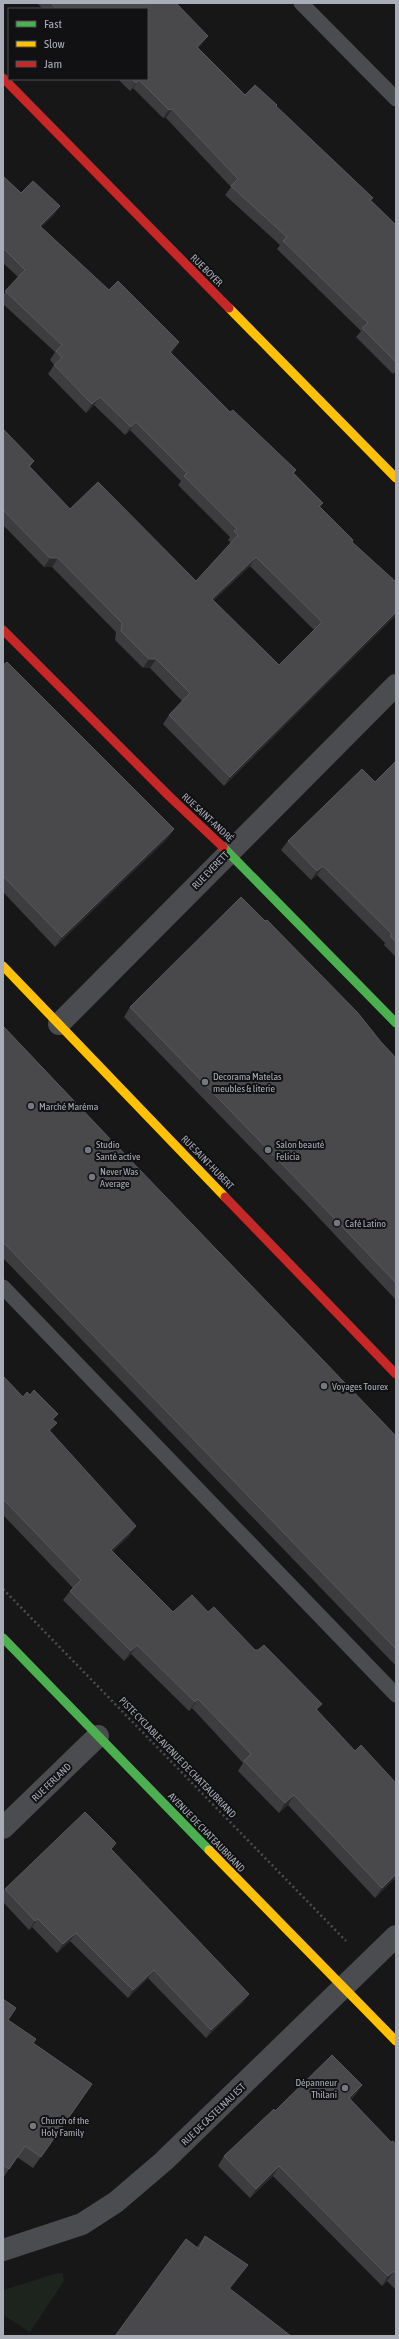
<svg xmlns="http://www.w3.org/2000/svg" width="399" height="2339" font-family="'Asap Condensed',sans-serif">
<rect width="100%" height="100%" fill="#171717"/>
<path fill="#1d241e" d="M58,2273L63,2274L64,2281L30,2332L3,2315V2290Z"/>
<g fill="none" stroke-linecap="round" stroke-linejoin="round">
<path stroke="#4d4e52" stroke-width="2.5" stroke-dasharray="2 3" stroke-linecap="butt" d="M3,1589L346,1941"/>
<g stroke="#4b4c50" stroke-width="15">
<path d="M301,3L396,99"/>
<path d="M3,1287L396,1695"/>
</g>
<g stroke="#4b4c50" stroke-width="22">
<path d="M59,1024L396,685"/>
<path d="M3,1828L98,1736"/>
<path d="M3,2250L82,2224L116,2202L164,2161L396,1936"/>
</g>
<g stroke="#4caf50" stroke-width="9">
<path d="M223,847L396,1023"/>
<path d="M3,1638L209,1850"/>
</g>
<g stroke="#ffc107" stroke-width="9">
<path d="M229,308L396,478"/>
<path d="M3,966L225,1197"/>
<path d="M209,1850L396,2041"/>
</g>
<g stroke="#c62828" stroke-width="9">
<path d="M3,78L229,308"/>
<path d="M3,630L169,796L223,847"/>
<path d="M225,1197L396,1374"/>
</g>
</g>
<g fill="#3d3d3f" fill-rule="evenodd">
<path d="M37,3H176L202,44L198,48L245,95L276,106L373,198L371,200L396,225V371L393,374L356,337L361,331L277,249L280,245L225,195L231,187L166,118H163L133,88L130,91L118,79H147V9H43Z"/>
<path d="M3,176L21,193L54,215L41,227L173,351L171,353L230,412L296,470L294,473L323,503L320,507L352,542L396,582V615L224,786L163,724L169,715L182,701L150,668H143L115,640L116,632L52,567H44L3,525V429L34,461L30,467L70,509L196,581L231,543L228,540L230,537L178,485L181,481L130,430L125,435L94,405L86,413L48,374L54,365L50,360L55,352L3,304V295L18,277L3,263ZM250,566L314,630L279,665L213,601Z"/>
<path d="M3,665L174,829L167,839L55,947L3,892Z"/>
<path d="M396,761V957L384,945L385,943L317,875L311,880L281,850L288,841L375,782Z"/>
<path d="M130,1007L381,1042L396,1058V1300L305,1203L124,1017Z"/>
<path d="M3,1026L113,1142L396,1436V1666L3,1258Z"/>
<path d="M3,1376L23,1397L30,1395L58,1414L53,1420L50,1432L130,1535L112,1552L173,1612H208L255,1650L317,1711L396,1877L375,1898L288,1805L279,1813L238,1771L243,1763L192,1708L189,1711L131,1654L124,1661L63,1600L70,1591L73,1588L3,1515Z"/>
<path d="M112,1850L249,1994L243,2002L206,2038L148,1978L128,1998L70,1941L57,1953L32,1927L29,1930L3,1902V1892L5,1889Z"/>
<path d="M3,1999L8,2020L33,2043L92,2084L33,2168L17,2157L3,2178Z"/>
<path d="M362,2085L356,2094L351,2100L391,2142L396,2145V2290L387,2281L382,2286L273,2176L250,2198L218,2166L224,2156L275,2111Z"/>
<path d="M205,2236L248,2265L240,2276L230,2289L115,2336L197,2247Z"/>
</g>
<g fill="#29292a">
<path d="M208,36L202,44L191,55L197,47Z"/>
<path d="M139,80L133,88L130,91L136,83Z"/>
<path d="M172,109L166,118H163L169,110Z"/>
<path d="M60,206L54,215L34,234L40,226Z"/>
<path d="M179,342L173,351L164,360L170,352Z"/>
<path d="M100,397L94,405L86,413L92,404Z"/>
<path d="M136,422L130,430L125,435L131,427Z"/>
<path d="M256,557L250,566L206,608L212,599Z"/>
<path d="M50,558H58L52,567H44Z"/>
<path d="M396,612V615L224,786L230,777Z"/>
<path d="M149,659H156L150,668H143Z"/>
<path d="M174,829L167,839L55,947L62,937Z"/>
<path d="M323,866L317,875L311,880L317,871Z"/>
<path d="M57,1423L50,1432L49,1430Z"/>
<path d="M136,1526L130,1535L104,1560L111,1550Z"/>
<path d="M137,1645L131,1654L124,1661L131,1651Z"/>
<path d="M198,1699L192,1708L189,1711L195,1702Z"/>
<path d="M322,1704L315,1713L316,1709Z"/>
<path d="M294,1795L288,1805L279,1813L285,1803Z"/>
<path d="M396,1874V1877L375,1898L382,1888Z"/>
<path d="M38,1919L32,1927L29,1930L35,1921Z"/>
<path d="M76,1933L70,1941L57,1953L63,1944Z"/>
<path d="M154,1970L148,1978L128,1998L133,1990Z"/>
<path d="M249,1994L243,2002L206,2038L211,2030Z"/>
<path d="M362,2085L356,2094L343,2108L349,2098Z"/>
<path d="M279,2166L273,2176L250,2198L256,2189Z"/>
<path d="M248,2265L240,2276L221,2299L229,2288Z"/>
<path d="M394,2271L387,2281L382,2286L388,2276Z"/>
</g>
<g fill="#49494c" stroke="#58595d" fill-rule="evenodd">
<path d="M51,3H176L208,36L197,47L245,95L255,85L277,105L276,106L373,198L370,200L396,225V362L362,328L368,323L283,241L287,237L231,186L238,179L172,109L169,110L139,80L136,83L132,79H147V9H57Z"/>
<path d="M3,176L21,193L33,181L60,206L40,226L109,290L118,281L179,342L170,352L230,412L233,410L296,470L293,473L323,503L319,506L353,540L352,542L396,582V612L230,777L169,715L190,693L156,659H149L121,631L122,623L58,558H50L3,510V429L34,461L29,466L70,509L98,482L196,581L238,535L234,531L237,529L184,476L187,473L136,422L131,427L100,397L92,404L54,365L62,358L56,351L62,345L5,291L25,270L3,248ZM256,557L322,622L279,665L212,599Z"/>
<path d="M7,662L174,829L62,937L3,876V665Z"/>
<path d="M396,761V942L390,936L392,934L323,866L317,871L288,841L362,769L375,782Z"/>
<path d="M241,897L265,921L267,920L358,1013L381,1042L396,1058V1283L311,1194L130,1007Z"/>
<path d="M3,1026L113,1142L396,1436V1649L3,1242Z"/>
<path d="M3,1376L23,1397L27,1392L30,1395L34,1390L58,1414L52,1419L57,1423L49,1430L136,1526L111,1550L173,1612L192,1595L208,1612L214,1607L255,1650H258L264,1645L322,1704L316,1709L355,1751L361,1745L396,1783V1874L382,1888L294,1795L285,1803L244,1761L251,1754L198,1699L195,1702L137,1645L131,1651L70,1591L81,1580L3,1499Z"/>
<path d="M85,1812L116,1843L111,1849L249,1994L211,2030L154,1970L133,1990L76,1933L63,1944L38,1919L35,1921L5,1889Z"/>
<path d="M3,1999L16,2008L8,2020L36,2039L33,2043L92,2084L41,2157L25,2146L9,2169L3,2165Z"/>
<path d="M332,2055L362,2085L349,2098L391,2142L393,2141L396,2145V2274L394,2271L388,2276L279,2166L256,2189L224,2156L274,2109L275,2111Z"/>
<path d="M205,2236L248,2265L229,2288L291,2336H115L186,2239L199,2249Z"/>
</g>
<g fill="#757880" stroke="#111113" stroke-width="1.5">
<circle cx="205" cy="1082" r="4"/>
<circle cx="31" cy="1106" r="4"/>
<circle cx="88" cy="1150" r="4"/>
<circle cx="268" cy="1150" r="4"/>
<circle cx="92" cy="1177" r="4"/>
<circle cx="337" cy="1223" r="4"/>
<circle cx="324" cy="1386" r="4"/>
<circle cx="345" cy="2088" r="4"/>
<circle cx="33" cy="2126" r="4"/>
</g>
<g text-anchor="middle" stroke-width="4" stroke-linejoin="round" paint-order="stroke">
<g font-size="10" fill="#a8adb8" stroke="#111113">
<text transform="translate(207 270) rotate(45)" y="4">RUE BOYER</text>
<text transform="translate(208 817) rotate(43)" y="4">RUE SAINT-ANDRÉ</text>
<text transform="translate(210 870) rotate(-46)" y="4">RUE EVERETT</text>
<text transform="translate(208 1162) rotate(46)" y="4">RUE SAINT-HUBERT</text>
<text transform="translate(178 1757) rotate(46)" y="4">PISTE CYCLABLE AVENUE DE CHATEAUBRIAND</text>
<text transform="translate(51 1782) rotate(-44)" y="4">RUE FERLAND</text>
<text transform="translate(207 1832) rotate(46)" y="4">AVENUE DE CHATEAUBRIAND</text>
<text transform="translate(213 2114) rotate(-44)" y="4">RUE DE CASTELNAU EST</text>
</g>
<g font-size="10" fill="#a8adb8" stroke="#111113" text-anchor="start">
<text x="213" y="1080">Decorama Matelas<tspan x="213" dy="12">meubles &amp; literie</tspan></text>
<text x="39" y="1110">Marché Maréma</text>
<text x="96" y="1148">Studio<tspan x="96" dy="12">Santé active</tspan></text>
<text x="276" y="1148">Salon beauté<tspan x="276" dy="12">Felicia</tspan></text>
<text x="100" y="1175">Never Was<tspan x="100" dy="12">Average</tspan></text>
<text x="345" y="1227">Café Latino</text>
<text x="332" y="1390">Voyages Tourex</text>
<text x="337" y="2086" text-anchor="end">Dépanneur<tspan x="337" dy="12">Thilani</tspan></text>
<text x="41" y="2124">Church of the<tspan x="41" dy="12">Holy Family</tspan></text>
</g>
</g>
<rect width="399" height="2339" fill="none" stroke="#a8adb8" stroke-width="8"/>
<rect x="8" y="8" width="140" height="72" fill="#111113" stroke="#4d4f55"/>
<rect x="16" y="21" width="20" height="6" fill="#4caf50" stroke="#4d4f55"/>
<text x="44" y="28" font-size="12" fill="#a8adb8">Fast</text>
<rect x="16" y="41" width="20" height="6" fill="#ffc107" stroke="#4d4f55"/>
<text x="44" y="48" font-size="12" fill="#a8adb8">Slow</text>
<rect x="16" y="61" width="20" height="6" fill="#c62828" stroke="#4d4f55"/>
<text x="44" y="68" font-size="12" fill="#a8adb8">Jam</text>
</svg>
